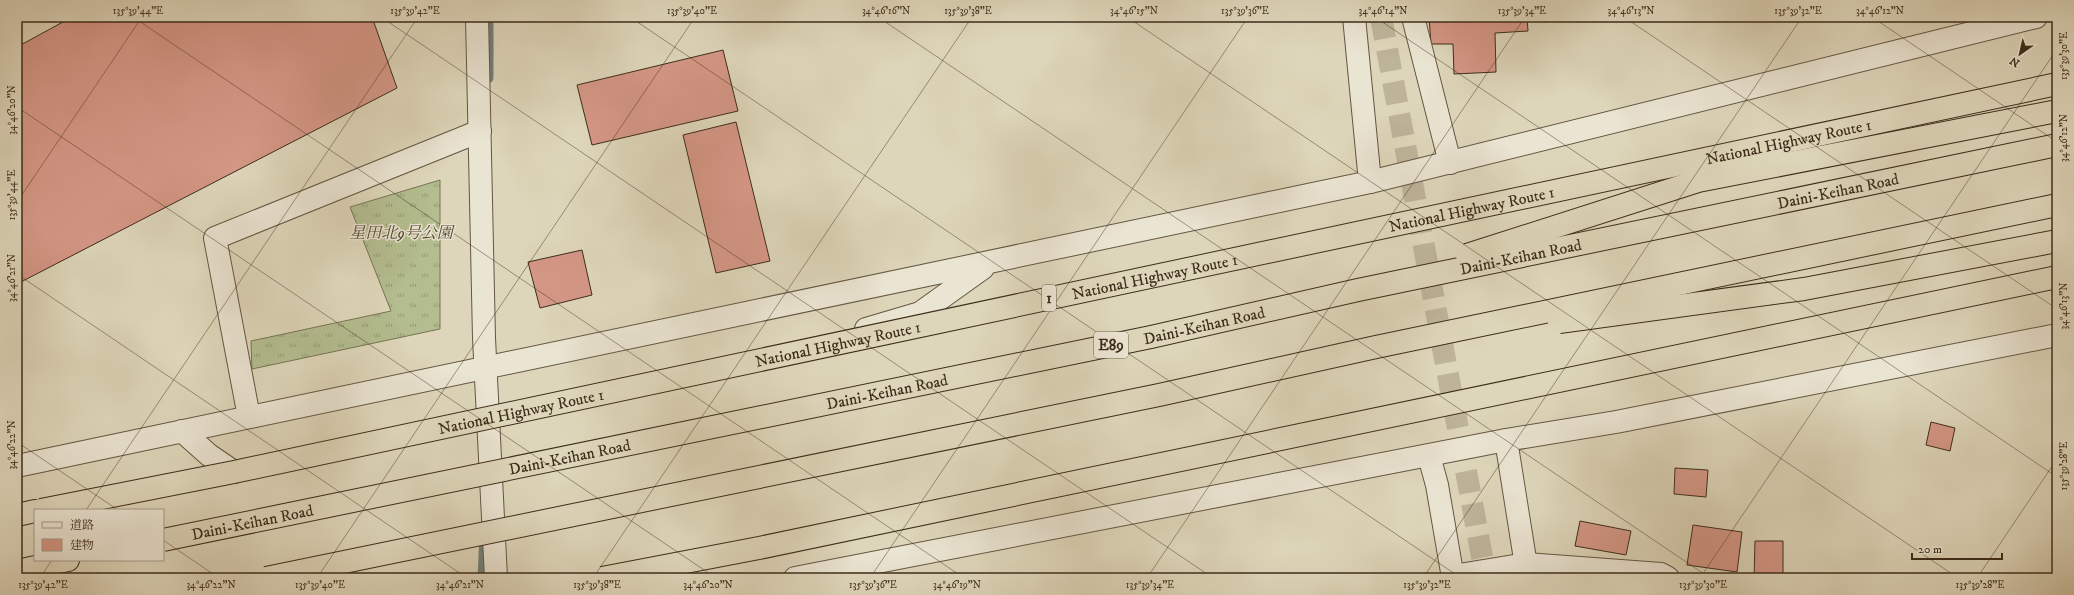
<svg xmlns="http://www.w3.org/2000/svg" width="2074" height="595" font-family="'IM FELL DW Pica','Noto Serif JP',serif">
<defs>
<pattern id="grass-tufts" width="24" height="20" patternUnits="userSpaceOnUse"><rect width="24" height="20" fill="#b3bd8f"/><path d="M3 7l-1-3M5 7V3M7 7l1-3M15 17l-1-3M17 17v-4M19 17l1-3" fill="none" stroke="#939a74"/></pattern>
</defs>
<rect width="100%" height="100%" fill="#ded6ba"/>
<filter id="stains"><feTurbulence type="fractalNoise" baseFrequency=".005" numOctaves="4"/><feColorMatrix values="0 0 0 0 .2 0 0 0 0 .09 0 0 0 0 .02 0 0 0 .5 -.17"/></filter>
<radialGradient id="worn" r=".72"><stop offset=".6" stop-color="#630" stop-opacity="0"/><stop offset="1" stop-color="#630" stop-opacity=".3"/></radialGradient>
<path fill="url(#grass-tufts)" stroke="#787455" d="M440,180V329L252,369L251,341L391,311L350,207Z"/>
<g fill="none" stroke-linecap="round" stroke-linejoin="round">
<g stroke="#737f7b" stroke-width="9">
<path d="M489,17V78"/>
<path d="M482,578L484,534"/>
</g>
</g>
<g fill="#d59786" stroke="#3c2c1b">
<path d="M72,17H372L397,88L17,284V47Z"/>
<path d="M1429,17H1527L1528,31L1495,33L1496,72L1454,74L1453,44H1431Z"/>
<path d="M1543,17H1571V20L1543,22Z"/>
<path d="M723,50L738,111L592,145L577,85Z"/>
<path d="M736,122L770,261L716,273L683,135Z"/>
<path d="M582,250L592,295L540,308L528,262Z"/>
<path d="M1931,422L1955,428L1950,451L1926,445Z"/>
<path d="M1675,468L1708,470L1706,497L1674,494Z"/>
<path d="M1580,521L1631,531L1626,555L1575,546Z"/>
<path d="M1693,525L1742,532L1737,572L1687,565Z"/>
<path d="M1755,541H1783V578H1754Z"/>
<path d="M1705,574L1738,578H1705Z"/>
</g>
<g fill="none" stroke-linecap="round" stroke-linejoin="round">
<path stroke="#beb49a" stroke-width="22" stroke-dasharray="22 11" stroke-linecap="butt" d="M1381,17L1486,578"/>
<g stroke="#645643" stroke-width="24">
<g id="minor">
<path d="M1354,17L1370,182"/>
<path d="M1413,17L1450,163"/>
<path d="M866,329L920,313L983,268"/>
<path d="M249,417L215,238L480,131"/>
<path d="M182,431L209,455L234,472"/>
<path d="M1506,440L1528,578"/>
<path d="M1429,456L1437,485L1453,578"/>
<path d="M17,466L1370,182L2036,17"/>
<path d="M1453,576L1526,564L1661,574L1668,578"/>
<path d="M795,578L1506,440L1616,422L2057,335"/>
</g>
</g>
<g stroke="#645643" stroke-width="24">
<path id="tertiary" d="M477,17L484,338L496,578"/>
</g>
<g stroke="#3c2c1b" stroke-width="24">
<path id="trunk" d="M17,515L35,511"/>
</g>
<g stroke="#3c2c1b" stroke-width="24">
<path id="motorway" d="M17,571L68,560"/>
</g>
<use href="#minor" stroke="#eae4d2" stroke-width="22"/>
<use href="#tertiary" stroke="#eae4d2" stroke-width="22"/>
<use href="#trunk" stroke="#ded6ba" stroke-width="22"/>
<use href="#motorway" stroke="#ded6ba" stroke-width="22"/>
<g stroke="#3c2c1b" stroke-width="24" stroke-linecap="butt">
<g id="trunk-bridge">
<path id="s1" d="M41,510L234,472L2057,84"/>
<path d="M602,578L759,548L2057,277"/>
</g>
</g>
<g stroke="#3c2c1b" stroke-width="24" stroke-linecap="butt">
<g id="motorway-bridge">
<path d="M1467,255L1698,181L2057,111"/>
<path d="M1559,322L1804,289L2057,241"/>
<path id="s2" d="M163,540L1151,337L1358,290L2057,145"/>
<path d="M266,578L1159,395L1376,347L2057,205"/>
</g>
</g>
<use href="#trunk-bridge" stroke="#ded6ba" stroke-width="22"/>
<use href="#motorway-bridge" stroke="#ded6ba" stroke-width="22"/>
</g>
<path fill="none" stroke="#3c2c1b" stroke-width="1" stroke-opacity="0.45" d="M133,17L964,578M381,17L1213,578M630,17L1461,578M878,17L1710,578M1127,17L1958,578M1375,17L2057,477M1624,17L2057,309M1872,17L2057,142M17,107L716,578M17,202L142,17M17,274L467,578M17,442L118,510M86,510L418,17M163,540L219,578M40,578L52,560M317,578L695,17M593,578L972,17M870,578L1248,17M1147,578L1525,17M1423,578L1802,17M1700,578L2057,49M1977,578L2057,459"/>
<g text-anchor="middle" stroke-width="3" stroke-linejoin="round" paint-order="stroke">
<g fill="#eae4d2" stroke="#706352" stroke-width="1">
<rect x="1042" y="285" width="14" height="26" rx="3"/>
<rect x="1094" y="332" width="34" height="26" rx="3"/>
</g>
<g font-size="15" font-weight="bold" fill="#3c2c1b">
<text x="1049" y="303">1</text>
<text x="1111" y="350">E89</text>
</g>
<g font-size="16" fill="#3c2c1b" stroke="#eae4d2">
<text dy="6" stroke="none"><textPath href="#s1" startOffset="1786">National Highway Route 1</textPath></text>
<text dy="6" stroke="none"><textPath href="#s2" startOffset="1711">Daini-Keihan Road</textPath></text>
<text dy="6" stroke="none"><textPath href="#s1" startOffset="1462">National Highway Route 1</textPath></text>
<text dy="6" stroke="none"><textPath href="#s2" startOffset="1387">Daini-Keihan Road</textPath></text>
<text dy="6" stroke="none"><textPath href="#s1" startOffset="1138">National Highway Route 1</textPath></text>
<text dy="6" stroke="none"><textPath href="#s2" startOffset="1063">Daini-Keihan Road</textPath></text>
<text dy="6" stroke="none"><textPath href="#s1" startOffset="814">National Highway Route 1</textPath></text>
<text dy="6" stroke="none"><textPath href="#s2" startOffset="739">Daini-Keihan Road</textPath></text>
<text dy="6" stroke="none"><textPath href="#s1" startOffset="490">National Highway Route 1</textPath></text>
<text dy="6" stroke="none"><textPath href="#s2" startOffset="415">Daini-Keihan Road</textPath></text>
<text dy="6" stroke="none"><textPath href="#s2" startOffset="91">Daini-Keihan Road</textPath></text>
</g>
<g font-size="16" font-style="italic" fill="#544932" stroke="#eae4d2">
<text x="401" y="238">星田北9号公園</text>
</g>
</g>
<rect width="2074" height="595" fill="none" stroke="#ded6ba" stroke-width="44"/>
<rect x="34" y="509" width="130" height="52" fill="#eae4d2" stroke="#a49a89"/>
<rect x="42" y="522" width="20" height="6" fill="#eae4d2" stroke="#a49a89"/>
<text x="70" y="529" font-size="12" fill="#3c2c1b">道路</text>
<rect x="42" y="539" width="20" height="12" fill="#d59786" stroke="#a49a89"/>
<text x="70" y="549" font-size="12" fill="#3c2c1b">建物</text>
<g transform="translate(2020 54) rotate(214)" stroke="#eae4d2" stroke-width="3" paint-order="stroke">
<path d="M0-3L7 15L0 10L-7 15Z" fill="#3c2c1b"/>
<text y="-6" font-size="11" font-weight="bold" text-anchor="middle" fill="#3c2c1b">N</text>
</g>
<path d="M1912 553v6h90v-6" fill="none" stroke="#3c2c1b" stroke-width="2"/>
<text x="1918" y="553" font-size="12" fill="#3c2c1b" stroke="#eae4d2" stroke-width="3" paint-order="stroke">20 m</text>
<rect x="22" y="22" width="2030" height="551" fill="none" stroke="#3c2c1b" stroke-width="1.5"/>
<g font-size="10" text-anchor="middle" fill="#3c2c1b">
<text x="138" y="14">135°39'44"E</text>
<text x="415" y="14">135°39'42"E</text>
<text x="692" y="14">135°39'40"E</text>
<text x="886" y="14">34°46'16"N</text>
<text x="968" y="14">135°39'38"E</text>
<text x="1134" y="14">34°46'15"N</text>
<text x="1245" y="14">135°39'36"E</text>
<text x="1383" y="14">34°46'14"N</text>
<text x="1522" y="14">135°39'34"E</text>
<text x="1631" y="14">34°46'13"N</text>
<text x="1798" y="14">135°39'32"E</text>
<text x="1880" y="14">34°46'12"N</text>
<text transform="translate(2063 56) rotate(-90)" y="4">135°39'30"E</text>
<text transform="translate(11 110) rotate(-90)" y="4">34°46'20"N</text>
<text transform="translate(2063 138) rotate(-90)" y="4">34°46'12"N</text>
<text transform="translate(11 195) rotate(-90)" y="4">135°39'44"E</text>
<text transform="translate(11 278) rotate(-90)" y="4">34°46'21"N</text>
<text transform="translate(2063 306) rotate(-90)" y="4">34°46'13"N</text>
<text transform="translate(11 445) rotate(-90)" y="4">34°46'22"N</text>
<text transform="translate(2063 466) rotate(-90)" y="4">135°39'28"E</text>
<text x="43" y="588">135°39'42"E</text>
<text x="211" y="588">34°46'22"N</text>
<text x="320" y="588">135°39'40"E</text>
<text x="460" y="588">34°46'21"N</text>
<text x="597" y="588">135°39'38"E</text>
<text x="708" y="588">34°46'20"N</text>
<text x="873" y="588">135°39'36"E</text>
<text x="957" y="588">34°46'19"N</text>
<text x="1150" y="588">135°39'34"E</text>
<text x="1427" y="588">135°39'32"E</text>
<text x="1703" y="588">135°39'30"E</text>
<text x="1980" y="588">135°39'28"E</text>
</g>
<rect width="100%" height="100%" filter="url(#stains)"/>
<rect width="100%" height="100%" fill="url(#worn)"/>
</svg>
